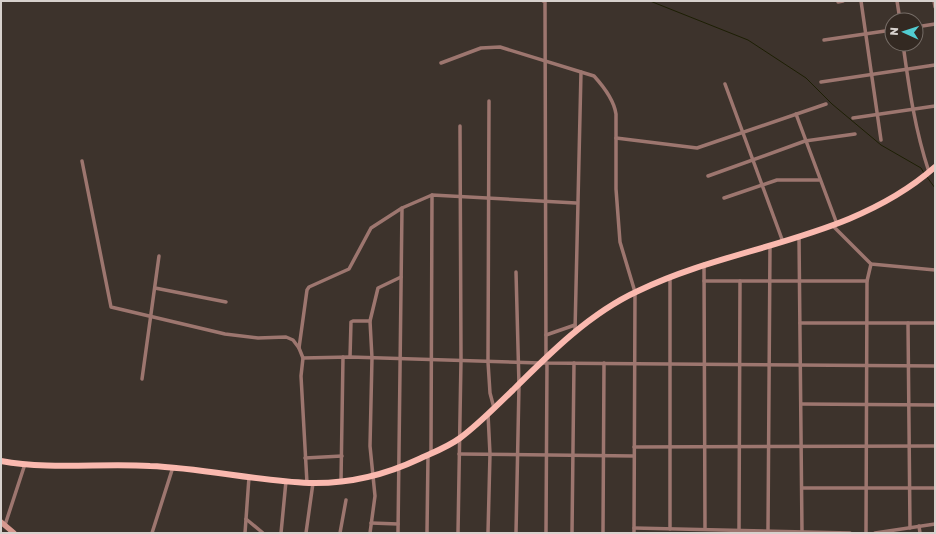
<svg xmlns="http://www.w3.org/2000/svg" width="936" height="534" font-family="'Golos Text',sans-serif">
<rect width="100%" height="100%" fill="#3d332c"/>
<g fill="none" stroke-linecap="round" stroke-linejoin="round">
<g stroke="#1d1f04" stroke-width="1">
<path d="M650,1L748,40L806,78L832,104L881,145L921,168L924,173"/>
<path d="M927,177L935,188"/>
</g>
<g stroke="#9d766f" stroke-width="3.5">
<path d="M543,1L545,2L546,357"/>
<path d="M861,1L881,140"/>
<path d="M897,1L900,20"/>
<path d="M934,1L935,7"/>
<path d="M838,2L843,1"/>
<path d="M916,27L935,24"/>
<path d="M824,40L892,30"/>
<path d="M903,44C909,88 915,130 929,172"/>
<path d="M441,63L481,48L500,47L594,76C604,87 614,100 616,114V189L620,242L635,292L634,533"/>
<path d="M821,82L935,65"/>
<path d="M725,84L783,242"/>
<path d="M489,101L488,362L490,393L494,408"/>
<path d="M796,114L837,224"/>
<path d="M853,118L935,106"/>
<path d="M616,138L697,148L826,104"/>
<path d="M82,161L111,307L225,334L258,338L286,337L293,340L299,348L303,358L301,376L307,483"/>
<path d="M708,176L805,141L855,134"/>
<path d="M724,198L777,180H819"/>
<path d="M833,226L871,264L935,270"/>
<path d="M799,237L802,532"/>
<path d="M704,264L705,529"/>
<path d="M670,277V529"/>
<path d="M704,281H867"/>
<path d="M155,288L226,302"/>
<path d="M800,323H935"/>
<path d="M908,323L910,528"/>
<path d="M575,331L581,72"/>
<path d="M546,335L575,325"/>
<path d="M299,348L307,290L309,287L349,269L371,228L402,208L432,195L576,203"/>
<path d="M350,357L351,322L353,321H370"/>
<path d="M303,358L350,357L540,363L935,366"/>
<path d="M142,379L159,256"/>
<path d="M801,404L935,405"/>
<path d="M488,414L490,454L488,533"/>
<path d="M634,447L935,446"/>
<path d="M431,454L432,195"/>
<path d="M459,454L634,456"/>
<path d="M305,458L342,456"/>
<path d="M341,481L343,357"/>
<path d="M802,488H935"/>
<path d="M246,519L263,533"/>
<path d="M371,523L398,524"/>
<path d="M5,525L25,464"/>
<path d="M919,526L920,533"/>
<path d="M634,528L850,533"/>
<path d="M768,531L770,246"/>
<path d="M152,533L173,467"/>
<path d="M245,533L249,477"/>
<path d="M281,533L286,481"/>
<path d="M306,533L313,483"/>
<path d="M340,533L346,500"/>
<path d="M370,533L375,496L370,446L372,358L370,321L378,288L401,277"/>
<path d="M398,533L402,208"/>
<path d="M427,533L428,455"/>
<path d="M458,533L461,360L460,126"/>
<path d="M516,533L519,385L516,272"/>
<path d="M546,533L547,363"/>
<path d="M572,533L574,363"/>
<path d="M603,533L604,363"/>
<path d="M739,533L740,281"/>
<path d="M866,533L867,281L871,264"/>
<path d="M875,533L935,524"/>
</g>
<path stroke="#d7998f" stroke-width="5.5" d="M1,522L14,533"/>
<path stroke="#fab9af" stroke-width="6" d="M1,461C50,470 101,463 150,466C203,468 256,481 309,483C346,484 385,475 419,459C432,453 448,447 460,438C479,424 496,406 513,390C550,353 590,313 638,291C735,244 851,241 935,167"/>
</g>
<rect width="936" height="534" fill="none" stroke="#d7d1cd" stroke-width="4"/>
<g transform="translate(904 32) rotate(273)"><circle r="19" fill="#332922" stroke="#756c66"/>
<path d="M0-3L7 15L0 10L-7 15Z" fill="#51ccd1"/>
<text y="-6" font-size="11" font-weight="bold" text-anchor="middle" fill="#d7d1cd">N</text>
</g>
</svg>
